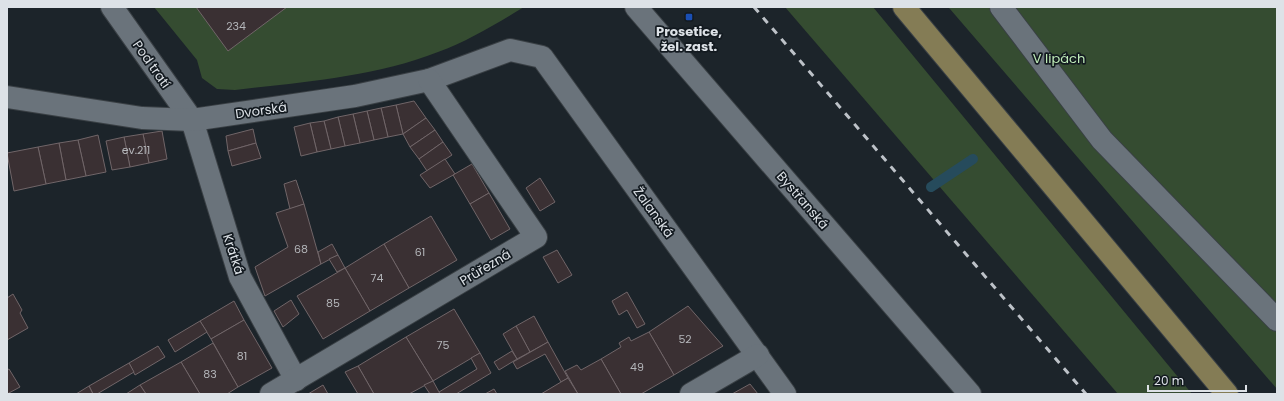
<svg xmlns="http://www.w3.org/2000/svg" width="1284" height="401" font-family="Poppins,sans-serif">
<rect width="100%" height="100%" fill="#1c242a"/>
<g fill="#354c31">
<path d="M154,7H524C496,24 468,41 438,52C374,77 303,82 235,90L217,89L202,78L197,60Z"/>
<path d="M785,7H873L1192,394H1118Z"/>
<path d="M948,7H1277V389L950,9Z"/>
</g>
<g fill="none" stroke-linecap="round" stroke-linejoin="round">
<path stroke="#264b5c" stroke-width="10" d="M931,187L973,159"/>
</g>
<g fill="#3a3033" stroke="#706568">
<path d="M196,7H287L228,51Z"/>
<path d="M414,101L426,118L403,134L396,105Z"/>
<path d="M396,105L403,134L388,137L381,108Z"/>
<path d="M381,108L388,137L374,140L367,111Z"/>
<path d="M367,111L374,140L360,143L353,114Z"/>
<path d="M353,114L360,143L345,146L338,117Z"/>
<path d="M338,117L345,146L331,149L324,121Z"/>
<path d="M426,118L435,130L410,147L403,134Z"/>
<path d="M324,121L331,149L317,152L310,123Z"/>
<path d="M310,123L317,152L301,156L294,127Z"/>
<path d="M253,129L256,143L228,151L226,136Z"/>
<path d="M435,130L443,142L419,159L410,147Z"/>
<path d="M162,131L167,159L149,163L143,134Z"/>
<path d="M143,134L149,163L130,167L124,137Z"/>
<path d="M98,135L106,172L86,176L78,140Z"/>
<path d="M124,137L130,167L112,170L106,141Z"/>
<path d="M78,140L86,176L66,180L59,143Z"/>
<path d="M443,142L452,155L427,171L419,159Z"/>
<path d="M59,143L66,180L46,184L38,147Z"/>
<path d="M256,143L261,158L232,166L228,151Z"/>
<path d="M38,147L46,184L14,191L7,153Z"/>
<path d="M445,159L455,174L430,188L420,175Z"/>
<path d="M472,164L489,193L470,204L453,175Z"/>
<path d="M540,178L555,202L540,211L526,188Z"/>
<path d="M296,180L304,204L290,209L284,184Z"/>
<path d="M489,193L510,229L491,240L470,204Z"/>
<path d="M304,204L321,264L265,296L255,267L288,247L276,213Z"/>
<path d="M431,216L457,260L409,288L384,244Z"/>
<path d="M332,244L338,255L321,264L318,252Z"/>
<path d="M384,244L409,288L370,311L345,268Z"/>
<path d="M557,250L572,275L558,283L543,257Z"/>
<path d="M338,255L345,268L337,272L329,259Z"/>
<path d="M345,268L370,311L323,339L297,296Z"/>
<path d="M627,292L645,324L637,328L627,310L619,315L612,301Z"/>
<path d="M13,294L22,310L20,313L28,328L7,340V298Z"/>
<path d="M291,300L299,314L283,327L274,311Z"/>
<path d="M234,301L244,320L211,339L200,321Z"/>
<path d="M688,306L723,346L674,375L649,332Z"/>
<path d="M454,309L480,353L433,381L406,337Z"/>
<path d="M534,316L548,342L530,352L516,326Z"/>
<path d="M244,320L272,368L238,387L211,339Z"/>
<path d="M200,321L207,332L175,352L168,340Z"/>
<path d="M516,326L530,352L517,359L503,334Z"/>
<path d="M649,332L674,375L641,394H621L601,359L621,347L619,343L629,337L631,341Z"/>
<path d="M406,337L433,381L409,394H374L358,366Z"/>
<path d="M548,342L568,378L561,382L545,354L517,369L513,362Z"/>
<path d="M213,343L238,387L227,394H200L181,362Z"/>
<path d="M158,346L165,357L135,375L129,363Z"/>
<path d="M512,351L517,359L499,370L494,362Z"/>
<path d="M480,353L491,373L456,394H440L439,392L477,369L471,358Z"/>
<path d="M601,359L621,394H578L565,371L577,365L581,370Z"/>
<path d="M181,362L200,394H146L140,385Z"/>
<path d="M129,363L134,372L97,394H93L89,386Z"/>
<path d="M358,366L374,394H358L345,372Z"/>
<path d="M9,369L20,387L7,394V370Z"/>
<path d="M568,378L578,394H541L561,382Z"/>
<path d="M433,381L439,392L440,394H430L424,385Z"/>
<path d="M750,384L758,394H732Z"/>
<path d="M140,385L146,394H126Z"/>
<path d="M323,385L328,394H308Z"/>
<path d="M89,386L93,394H76Z"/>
<path d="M494,389L497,394H485Z"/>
</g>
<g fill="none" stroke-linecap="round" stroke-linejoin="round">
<g stroke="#3a4045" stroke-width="24">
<g id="minor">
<path d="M112,7L192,120L240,277L296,380"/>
<path d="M636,7L970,394"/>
<path d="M1001,7L1102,140L1277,320"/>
<path d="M7,97L142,118L192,120L355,96L429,80L510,50L542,57L785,394"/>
<path d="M271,394L536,237L429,80"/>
<path d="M691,394L758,355"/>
</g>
</g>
<g stroke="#3a4045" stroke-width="24">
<path id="primary" d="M904,7L1227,394"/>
</g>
<use href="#minor" stroke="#6a737b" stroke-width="22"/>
<use href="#primary" stroke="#847c55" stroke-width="22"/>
<path stroke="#bdc2c8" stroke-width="3" stroke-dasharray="7 7" stroke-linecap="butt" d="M754,7L1086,394"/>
</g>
<rect fill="#1a4fb4" stroke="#131a20" stroke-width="1.5" x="685" y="13" width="8" height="8" rx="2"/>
<g text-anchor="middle" stroke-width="3.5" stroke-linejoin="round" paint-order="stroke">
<g font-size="11" fill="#b4b6ba">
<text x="236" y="30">234</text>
<text x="136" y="154">ev.211</text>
<text x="301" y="253">68</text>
<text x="420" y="256">61</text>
<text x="377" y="282">74</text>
<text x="333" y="307">85</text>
<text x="685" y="343">52</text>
<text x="443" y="349">75</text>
<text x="242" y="360">81</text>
<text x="637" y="371">49</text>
<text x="210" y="378">83</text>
</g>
<g font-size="13" font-weight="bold" fill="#dde2e7" stroke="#131a20">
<text x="689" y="36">Prosetice,<tspan x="689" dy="15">žel. zast.</tspan></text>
</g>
<g font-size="13" fill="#bfebb8" stroke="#131a20">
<text x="1059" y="63">V lipách</text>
</g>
<g font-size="13" fill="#dde2e7" stroke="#131a20">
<text transform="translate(152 64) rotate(55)" y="5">Pod tratí</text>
<text transform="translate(261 110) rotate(-8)" y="5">Dvorská</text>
<text transform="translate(803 200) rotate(49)" y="5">Bystřanská</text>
<text transform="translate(654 212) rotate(54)" y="5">Žalanská</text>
<text transform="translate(234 254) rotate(72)" y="5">Krátká</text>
<text transform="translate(485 267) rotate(-31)" y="5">Průřezná</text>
</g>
</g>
<rect width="1284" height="401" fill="none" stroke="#dde2e7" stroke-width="16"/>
<path d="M1148 385v6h98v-6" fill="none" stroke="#dde2e7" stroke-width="2"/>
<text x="1154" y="385" font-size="12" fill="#dde2e7" stroke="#131a20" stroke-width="3" paint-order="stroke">20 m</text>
</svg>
